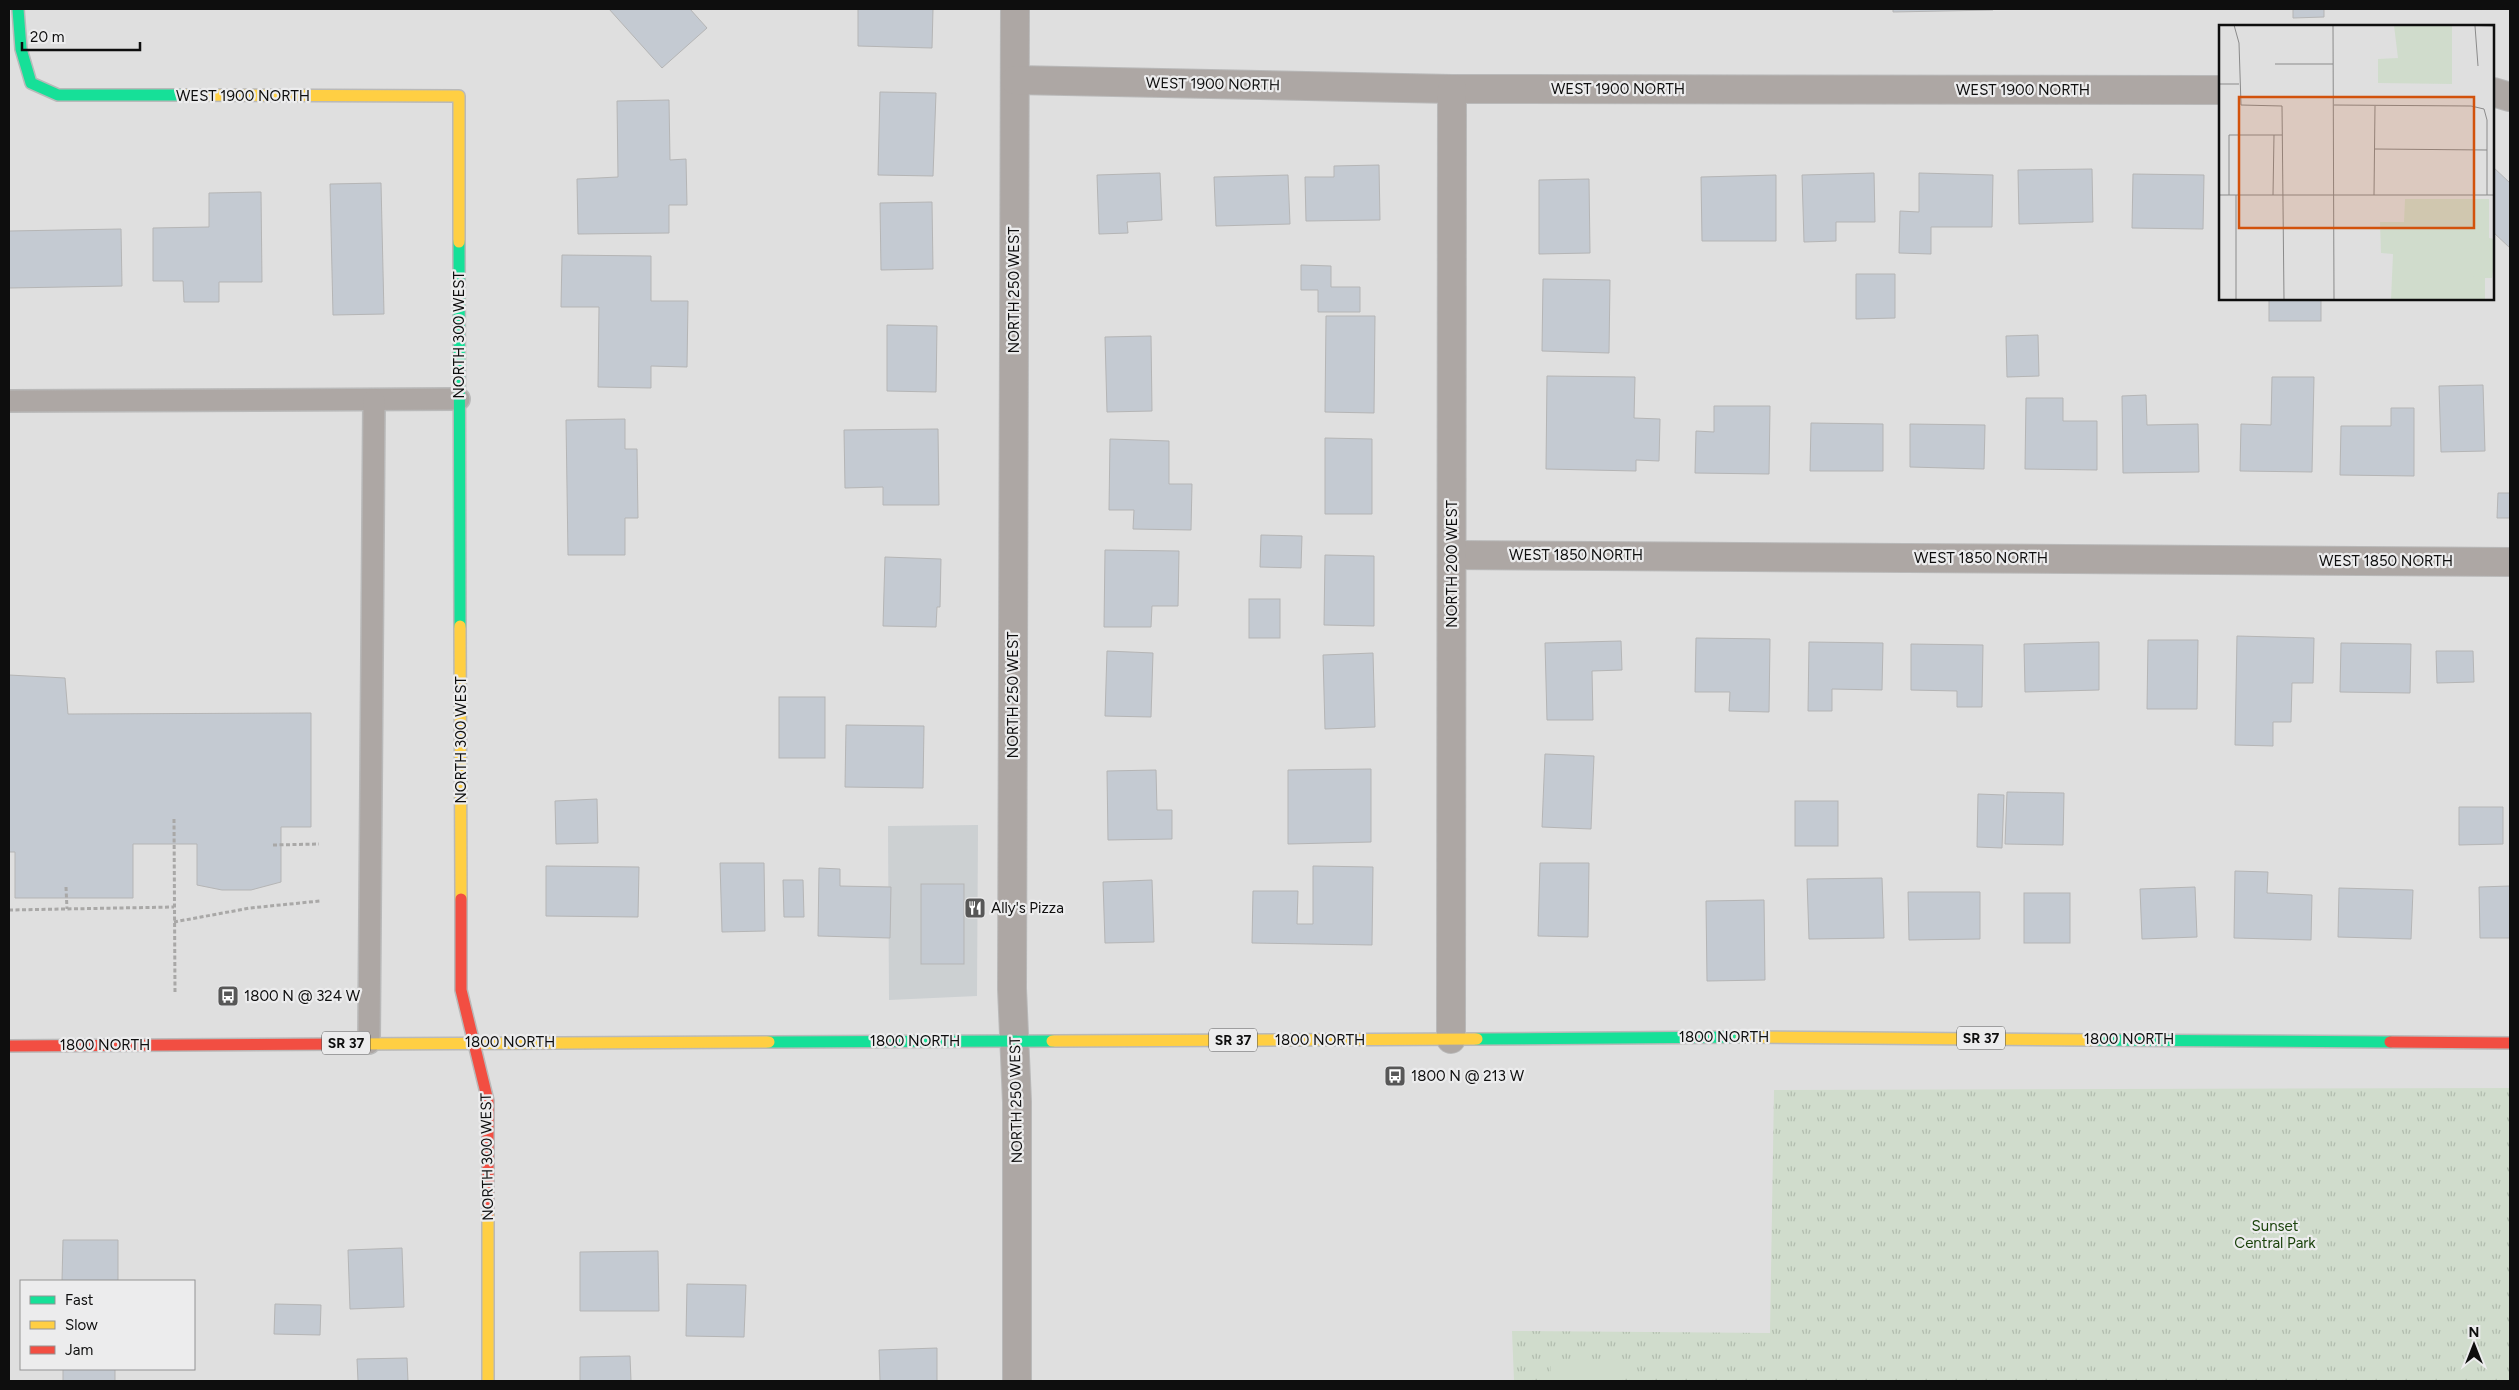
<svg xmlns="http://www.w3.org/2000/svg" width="2519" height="1390" font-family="Figtree,sans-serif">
<defs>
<pattern id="grass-tufts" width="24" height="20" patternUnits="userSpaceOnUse" patternTransform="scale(1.25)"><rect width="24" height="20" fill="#d0dccc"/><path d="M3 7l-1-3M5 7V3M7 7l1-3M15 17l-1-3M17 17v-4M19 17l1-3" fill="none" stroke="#b1bcae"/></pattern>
</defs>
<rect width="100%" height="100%" fill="#dfdfdf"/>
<path fill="#ccd0d2" d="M978,825L977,996L889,1000L888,826Z"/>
<path fill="url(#grass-tufts)" d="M2510,1088V1381H1514L1512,1331L1770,1333L1774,1090Z"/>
<path fill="#d0dccc" d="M1551,1359L1619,1360V1381H1551Z"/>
<g fill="#c4cad2" stroke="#b5b5b5">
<path d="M609,9H690L707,28L662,68Z"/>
<path d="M858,9H933L932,48L858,46Z"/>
<path d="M1893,9H1993V10L1893,12Z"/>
<path d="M2293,9H2324V17L2293,18Z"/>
<path d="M880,92L936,93L933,176L878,175Z"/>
<path d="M669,100L670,160L686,159L687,205H669V233L578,234L577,179L618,177L617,101Z"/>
<path d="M1379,165L1380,220L1306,221L1305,177H1334V166Z"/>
<path d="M2493,167L2510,183V248L2493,232Z"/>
<path d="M2092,169L2093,222L2019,224L2018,170Z"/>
<path d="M1160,173L1162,220L1127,222L1128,233L1099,234L1097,175Z"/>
<path d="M1874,173L1875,222H1836V241L1804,242L1802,175Z"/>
<path d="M1919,173L1993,175L1992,227H1931V254L1899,253L1900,211L1919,212Z"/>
<path d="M2133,174L2204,175L2203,229L2132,228Z"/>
<path d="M1288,175L1290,224L1216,226L1214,177Z"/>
<path d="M1776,175V241H1702L1701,177Z"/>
<path d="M1589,179L1590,253L1539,254V180Z"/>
<path d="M381,183L384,314L333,315L330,184Z"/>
<path d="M261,192L262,282H219V302H184L183,281H153V228L209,227V193Z"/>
<path d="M932,202L933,269L881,270L880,203Z"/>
<path d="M121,229L122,286L9,288V231Z"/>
<path d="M562,255L651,256V301H688L687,367L651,366V388L598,387L599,307H561Z"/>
<path d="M1301,265L1331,266V287H1360V312H1318V290H1301Z"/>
<path d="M1856,274H1895V318L1856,319Z"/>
<path d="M1543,279L1610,280L1609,353L1542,351Z"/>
<rect x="2269" y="299" width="52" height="22"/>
<path d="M1326,316H1375L1374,413L1325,412Z"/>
<path d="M887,325L937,326L936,392L887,391Z"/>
<path d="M2038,335L2039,376L2007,377L2006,336Z"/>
<path d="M1151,336L1152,411L1107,412L1105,337Z"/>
<path d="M1547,376L1635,377L1634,418L1660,419L1659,461L1636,460V471L1546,469Z"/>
<path d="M2272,377H2314L2312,472L2240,471L2241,424L2271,425Z"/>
<path d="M2483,385L2485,451L2441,452L2439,386Z"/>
<path d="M2146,395L2147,425L2198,424L2199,472L2123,473L2122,396Z"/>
<path d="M2026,398H2063V421H2097V470L2025,469Z"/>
<path d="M1714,406H1770L1769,474L1695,473L1696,431L1714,432Z"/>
<path d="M2391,408H2414V476L2340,475L2341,426H2391Z"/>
<path d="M625,419V449H637L638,518H625V555H568L566,420Z"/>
<path d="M1811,423L1883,424V471H1810Z"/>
<path d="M1910,424L1985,425L1984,469L1910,467Z"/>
<path d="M938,429L939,505H883V487L845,488L844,430Z"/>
<path d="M1325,438L1372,439V514H1325Z"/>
<path d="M1110,439L1169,441V484H1192L1191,530L1133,529L1134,510H1109Z"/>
<path d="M2498,493H2510V518H2497Z"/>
<path d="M1261,535L1302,536L1301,568L1260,567Z"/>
<path d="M1105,550L1179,551L1178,606H1152L1151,627H1104Z"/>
<path d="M1325,555L1374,556V626L1324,625Z"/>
<path d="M885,557L941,559L940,607H937L936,627L883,626Z"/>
<rect x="1249" y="599" width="31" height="39"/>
<path d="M2237,636L2314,638L2313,683H2292L2291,722H2273V746L2235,745Z"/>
<path d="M1696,638L1770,639L1769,712L1729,711L1730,692H1695Z"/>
<path d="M2148,640H2198L2197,709H2147Z"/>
<path d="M1621,641L1622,670L1592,671L1593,720H1547L1545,643Z"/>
<path d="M1809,642L1883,643L1882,690L1832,689V711H1808Z"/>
<path d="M2099,642V690L2025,692L2024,644Z"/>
<path d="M2341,643L2411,644L2410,693L2340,692Z"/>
<path d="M1911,644L1983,645L1982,707H1957V691L1911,690Z"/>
<path d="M1107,651L1153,653L1151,717L1105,716Z"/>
<path d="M2436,651H2473L2474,682L2437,683Z"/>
<path d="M1373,653L1375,727L1325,729L1323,655Z"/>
<path d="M9,675L65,678L68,714L311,713V827H281V882L251,890H222L197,885V844H133V898H15V852H9Z"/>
<rect x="779" y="697" width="46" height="61"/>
<path d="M846,725L924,726L923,788L845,787Z"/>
<path d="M1545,754L1594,756L1591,829L1542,827Z"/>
<path d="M1371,769V842L1288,844V770Z"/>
<path d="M1156,770L1157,810H1172V839L1108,840L1107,771Z"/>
<path d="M2007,792L2064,793L2063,845L2005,844Z"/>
<path d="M1978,794L2004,795L2002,848L1977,847Z"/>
<path d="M597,799L598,843L556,844L555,801Z"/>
<rect x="1795" y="801" width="43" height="45"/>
<path d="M2459,807H2503V844L2459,845Z"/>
<path d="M720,863H764L765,931L722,932Z"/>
<path d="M1540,863H1589L1588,937L1538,936Z"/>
<path d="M546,866L639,867L638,917L546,916Z"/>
<path d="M1313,866L1373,867L1372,945L1252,943L1253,891H1298L1297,924H1313Z"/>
<path d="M819,868L840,869V886L891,887L890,938L818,936Z"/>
<path d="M2235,871L2268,872L2267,893L2312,895L2311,940L2234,938Z"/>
<path d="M1882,878L1884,938L1809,939L1807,879Z"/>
<path d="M783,880H803L804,917H784Z"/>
<path d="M1152,880L1154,942L1105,943L1103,882Z"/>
<rect x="921" y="884" width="43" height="80"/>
<path d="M2510,886V938H2480L2479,887Z"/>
<path d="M2195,887L2197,937L2142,939L2140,889Z"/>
<path d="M2339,888L2413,890L2411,939L2338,937Z"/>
<path d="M1908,892H1980V939L1909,940Z"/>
<rect x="2024" y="893" width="46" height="50"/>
<path d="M1764,900L1765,980L1707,981L1706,901Z"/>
<path d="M63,1240H118V1281H62Z"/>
<path d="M402,1248L404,1307L350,1309L348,1250Z"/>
<path d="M658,1251L659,1311H580V1252Z"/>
<path d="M687,1284L746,1285L744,1337L686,1336Z"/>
<path d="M275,1304L321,1305L320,1335L274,1334Z"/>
<path d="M937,1348V1381H880L879,1350Z"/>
<path d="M630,1356L631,1381H580V1357Z"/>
<path d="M407,1358L408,1381H358L357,1359Z"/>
<path d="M63,1369H115V1381H134H63Z"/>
</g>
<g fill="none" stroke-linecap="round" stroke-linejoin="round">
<g stroke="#b9b9b9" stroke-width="24">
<g id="lane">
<path d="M9,401L459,399"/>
<path d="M369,1043L374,400"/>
</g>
</g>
<g stroke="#b9b9b9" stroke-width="30">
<g id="street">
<path d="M1015,9L1012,989L1017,1102V1381"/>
<path d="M1015,80L1452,89L2220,90"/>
<path d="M2493,92L2510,97"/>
<path d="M1452,555L2510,562"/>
<path d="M1451,1039L1452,89"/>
</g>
</g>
<g stroke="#b9b9b9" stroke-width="14">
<g id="fast">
<path d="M18,9L21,49L31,83L58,95H183"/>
<path d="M459,242L460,626"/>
<path d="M1477,1039L1741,1037"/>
<path d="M2093,1040L2390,1042"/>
<path d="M769,1042L1052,1041"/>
</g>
</g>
<g stroke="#b9b9b9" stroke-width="14">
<g id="slow">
<path d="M183,95L459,96V242"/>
<path d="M460,626L461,899"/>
<path d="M1741,1037L2093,1040"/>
<path d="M1052,1041L1477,1039"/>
<path d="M346,1044L769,1042"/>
<path d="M488,1213V1381"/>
</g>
</g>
<g stroke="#b9b9b9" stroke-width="14">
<g id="jam">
<path d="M461,899V990L488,1101V1213"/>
<path d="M2390,1042L2510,1043"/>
<path d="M9,1046L346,1044"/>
</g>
</g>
<g stroke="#a9a8a7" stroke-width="3" stroke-dasharray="4 2.5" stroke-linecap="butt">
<path d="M174,819L175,993"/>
<path d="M273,845L319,844"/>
<path d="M66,887L67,909"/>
<path d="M9,910L174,907"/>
<path d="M174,922L250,908L320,901"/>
</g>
<use href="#lane" stroke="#ada7a4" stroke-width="21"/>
<use href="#street" stroke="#ada7a4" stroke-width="28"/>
<use href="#fast" stroke="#16e098" stroke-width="11"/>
<use href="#slow" stroke="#ffcf43" stroke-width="11"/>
<use href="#jam" stroke="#f24e42" stroke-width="11"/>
</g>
<defs>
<g id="restaurant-square" transform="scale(1.125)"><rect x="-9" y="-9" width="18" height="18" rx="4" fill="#575757" stroke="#ececed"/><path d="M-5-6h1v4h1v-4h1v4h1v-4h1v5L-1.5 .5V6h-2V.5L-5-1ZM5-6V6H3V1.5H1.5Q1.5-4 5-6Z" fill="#fff"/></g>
<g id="bus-square" transform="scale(1.125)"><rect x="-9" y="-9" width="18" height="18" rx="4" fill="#575757" stroke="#ececed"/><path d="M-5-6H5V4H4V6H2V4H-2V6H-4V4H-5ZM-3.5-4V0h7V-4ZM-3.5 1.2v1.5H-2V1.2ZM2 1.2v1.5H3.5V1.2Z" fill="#fff"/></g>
</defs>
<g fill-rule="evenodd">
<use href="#restaurant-square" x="975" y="908"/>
<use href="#bus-square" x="228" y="996"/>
<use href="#bus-square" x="1395" y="1076"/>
</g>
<g text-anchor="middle" stroke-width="4.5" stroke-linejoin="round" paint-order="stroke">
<g fill="#ececed" stroke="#515151" stroke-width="1">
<rect x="1957" y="1026.5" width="48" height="23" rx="4"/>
<rect x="1209" y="1028.5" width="48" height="23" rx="4"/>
<rect x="322" y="1031.5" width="48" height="23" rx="4"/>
</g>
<g font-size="14" font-weight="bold" fill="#0e0e0e">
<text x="1981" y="1043">SR 37</text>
<text x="1233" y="1045">SR 37</text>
<text x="346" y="1048">SR 37</text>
</g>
<g font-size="15" fill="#0e0e0e" stroke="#ececed">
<text transform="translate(1213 84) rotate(1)" y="5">WEST 1900 NORTH</text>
<text x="1618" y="94">WEST 1900 NORTH</text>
<text x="2023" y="95">WEST 1900 NORTH</text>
<text x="243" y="101">WEST 1900 NORTH</text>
<text transform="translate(1014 290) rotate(-90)" y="5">NORTH 250 WEST</text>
<text transform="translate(459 335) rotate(-90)" y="5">NORTH 300 WEST</text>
<text x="1576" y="560">WEST 1850 NORTH</text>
<text x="1981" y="563">WEST 1850 NORTH</text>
<text x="2386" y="566">WEST 1850 NORTH</text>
<text transform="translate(1452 564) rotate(-90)" y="5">NORTH 200 WEST</text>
<text transform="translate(1013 695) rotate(-90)" y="5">NORTH 250 WEST</text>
<text transform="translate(461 740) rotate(-90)" y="5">NORTH 300 WEST</text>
<text x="1724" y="1042">1800 NORTH</text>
<text x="2129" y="1044">1800 NORTH</text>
<text x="1320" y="1045">1800 NORTH</text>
<text x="915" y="1046">1800 NORTH</text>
<text x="510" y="1047">1800 NORTH</text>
<text x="105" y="1050">1800 NORTH</text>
<text transform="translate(1016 1100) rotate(-91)" y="5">NORTH 250 WEST</text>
<text transform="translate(487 1157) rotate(-91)" y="5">NORTH 300 WEST</text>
</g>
<g font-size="15" fill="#0e0e0e" stroke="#ececed" text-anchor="start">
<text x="991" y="913">Ally's Pizza</text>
<text x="244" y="1001">1800 N @ 324 W</text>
<text x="1411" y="1081">1800 N @ 213 W</text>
</g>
<g font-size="15" fill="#1c430d" stroke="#ececed">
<text x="2275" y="1231">Sunset<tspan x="2275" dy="17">Central Park</tspan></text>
</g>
</g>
<g transform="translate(2219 25)">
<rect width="275" height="275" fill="#dfdfdf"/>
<path d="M175,0H233V59L159,58V34L179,33ZM186,174H270V213L275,214V239L273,253H266V275H172L174,229L162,228L161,197H185Z" fill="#d0dccc"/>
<path d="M197,208L214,210L230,224V244H202L197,239ZM251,230H273L272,252L251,251ZM206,254H235V271L231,275H203Z" fill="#d0dccc"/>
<path fill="none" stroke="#8b8b8b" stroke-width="1" d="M15,0L20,18L22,80L63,81L65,275M114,0L115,275M236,0L275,1M256,1L259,41M56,39H114M0,59H20M115,80L252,81L265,84L268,95V170M156,124L268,125M0,170H275M10,170V110H63M54,170L55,110M155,170L156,81M17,275V170"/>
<path fill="#d2520c" fill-opacity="0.15" stroke="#d2520c" stroke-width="2.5" d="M20,72H255V203H20Z"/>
<rect width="275" height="275" fill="none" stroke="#0e0e0e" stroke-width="2.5"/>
</g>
<rect width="2519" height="1390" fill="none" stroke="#0e0e0e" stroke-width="20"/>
<rect x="20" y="1280" width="175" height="90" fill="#ececed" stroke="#939394"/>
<rect x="30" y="1296" width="25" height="8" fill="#16e098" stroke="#939394"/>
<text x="65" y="1305" font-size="15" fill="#0e0e0e">Fast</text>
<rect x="30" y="1321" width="25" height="8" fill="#ffcf43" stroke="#939394"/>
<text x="65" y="1330" font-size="15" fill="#0e0e0e">Slow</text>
<rect x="30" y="1346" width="25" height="8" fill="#f24e42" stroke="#939394"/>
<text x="65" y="1355" font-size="15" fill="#0e0e0e">Jam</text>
<g transform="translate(2474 1345)" stroke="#ececed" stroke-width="4" paint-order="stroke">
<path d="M0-4L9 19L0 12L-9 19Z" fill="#0e0e0e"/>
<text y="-8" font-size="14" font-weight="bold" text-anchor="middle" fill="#0e0e0e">N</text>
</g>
<path d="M22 42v8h118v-8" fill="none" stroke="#0e0e0e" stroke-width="2.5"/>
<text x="30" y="42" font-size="15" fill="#0e0e0e" stroke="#ececed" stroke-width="4" paint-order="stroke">20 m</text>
</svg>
